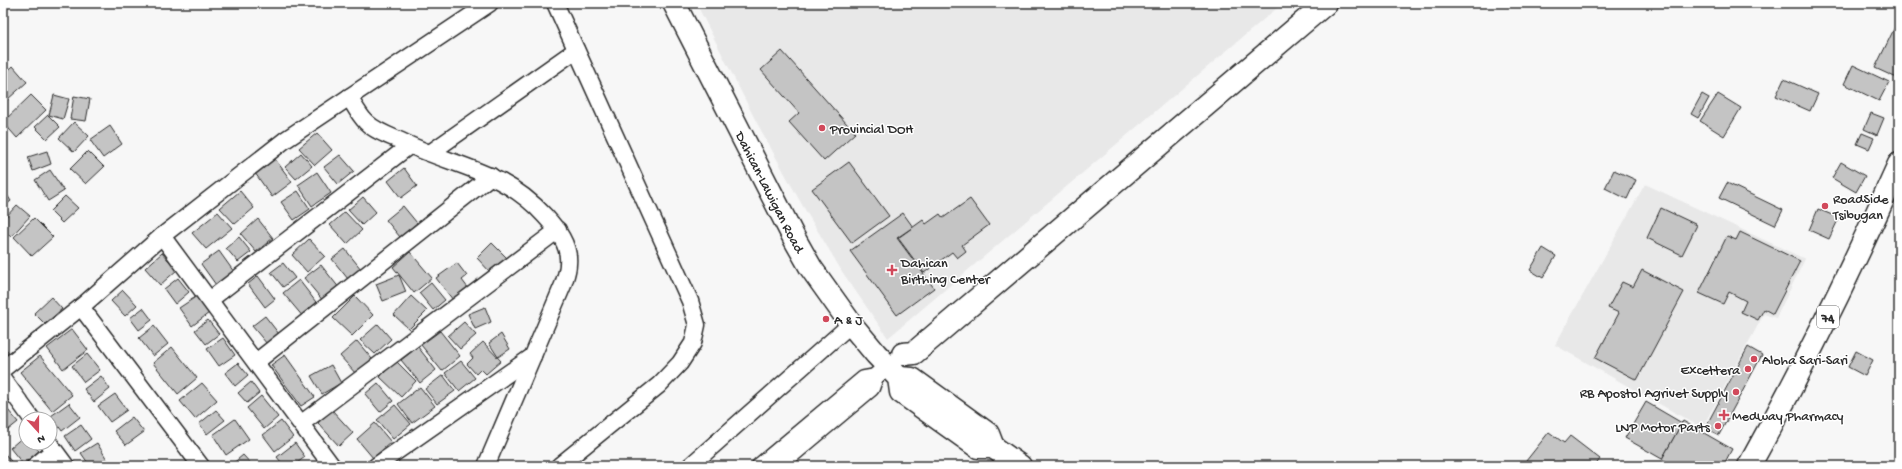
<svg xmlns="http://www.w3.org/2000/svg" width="1902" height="469" font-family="'Gochi Hand',sans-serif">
<rect width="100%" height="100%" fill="#f7f7f7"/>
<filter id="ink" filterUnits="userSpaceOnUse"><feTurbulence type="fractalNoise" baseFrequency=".025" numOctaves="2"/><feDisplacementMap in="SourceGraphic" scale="8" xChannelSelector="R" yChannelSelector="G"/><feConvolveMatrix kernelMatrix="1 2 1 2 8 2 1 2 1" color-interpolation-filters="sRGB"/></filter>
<g filter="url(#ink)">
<g fill="#e8e8e8">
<path d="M696,3H1283L888,338L843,273L801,203L757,123Z"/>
<path d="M1645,184L1805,259L1776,318L1764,314L1702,428L1555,345Z"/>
</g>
<g fill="#c4c4c4" stroke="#2b2b2b">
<path d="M1895,27L1899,29V79L1875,68Z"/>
<path d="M782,51L855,133L824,161L789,122L799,113L761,70Z"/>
<path d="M1853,65L1889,82L1879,101L1844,84Z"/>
<path d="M13,66L27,82L7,100L3,96V75Z"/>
<path d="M1784,79L1818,94L1810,111L1776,96Z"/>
<path d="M1702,94L1709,98L1698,118L1691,114Z"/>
<path d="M1718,94L1741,108L1724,136L1700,121Z"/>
<path d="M31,95L46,110L17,138L3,122Z"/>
<path d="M54,95L69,99L63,119L49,115Z"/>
<path d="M74,96L90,99L86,121L70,119Z"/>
<path d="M1871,113L1884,118L1877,135L1864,129Z"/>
<path d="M48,115L60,127L47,139L35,127Z"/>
<path d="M74,122L89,136L74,152L59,138Z"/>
<path d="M110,126L122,144L103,158L90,140Z"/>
<path d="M317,133L332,150L315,165L299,148Z"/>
<path d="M1862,133L1874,138L1869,149L1857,144Z"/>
<path d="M47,151L51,164L33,171L28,157Z"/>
<path d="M88,151L104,167L86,184L70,169Z"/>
<path d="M301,153L312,166L296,179L285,167Z"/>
<path d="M340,155L354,171L338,184L324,167Z"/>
<path d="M275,159L292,182L272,197L255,173Z"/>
<path d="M849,162L889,216L852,243L812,189Z"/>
<path d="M1841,162L1865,176L1856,192L1832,178Z"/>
<path d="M404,168L417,186L401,198L388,181Z"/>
<path d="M50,170L64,191L48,201L35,180Z"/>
<path d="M1614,170L1636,180L1627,199L1605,188Z"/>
<path d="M317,172L331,193L312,206L298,185Z"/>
<path d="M1727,183L1783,210L1775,225L1719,198Z"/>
<path d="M3,189L11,201L3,207Z"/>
<path d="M240,191L254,208L235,224L220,208Z"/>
<path d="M298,191L310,209L294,220L281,202Z"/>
<path d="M65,196L78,208L62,223L50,211Z"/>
<path d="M363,197L376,212L362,225L348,210Z"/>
<path d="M970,199L989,225L962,245L966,251L957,258L952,252L924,273L898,238L923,220L926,224L940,214L943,218Z"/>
<path d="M17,205L30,216L11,237L3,230V220Z"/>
<path d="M403,206L417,223L400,237L386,220Z"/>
<path d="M1661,208L1697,225L1682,255L1647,238Z"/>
<path d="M1818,209L1839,218L1829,239L1809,230Z"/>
<path d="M218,212L232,228L206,249L192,233Z"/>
<path d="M345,212L362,230L347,244L330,225Z"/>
<path d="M903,213L913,227L897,238L934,288L897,315L850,251Z"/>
<path d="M34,218L53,237L32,256L14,237Z"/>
<path d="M258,219L273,238L256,252L241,234Z"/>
<path d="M1740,232L1800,261L1773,314L1764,309L1758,320L1741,312L1746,301L1729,292L1723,304L1699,293L1727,236L1736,240Z"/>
<path d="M239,237L251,252L238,262L226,248Z"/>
<path d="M309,239L325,256L307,272L292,255Z"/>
<path d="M492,243L507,258L491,273L477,258Z"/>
<path d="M1543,248L1556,256L1543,278L1530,270Z"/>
<path d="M345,249L361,269L348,279L332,259Z"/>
<path d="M219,251L234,272L216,285L201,264Z"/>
<path d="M410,252L432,278L414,293L393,267Z"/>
<path d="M162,253L177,270L160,285L145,268Z"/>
<path d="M283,263L295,278L283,287L271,272Z"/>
<path d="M457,263L467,276L462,280L468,288L453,300L436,278Z"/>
<path d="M321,265L340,289L324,302L304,278Z"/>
<path d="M1642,270L1684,292L1637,380L1595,358L1619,313L1608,308L1622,282L1633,287Z"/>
<path d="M399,275L406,292L383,301L376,284Z"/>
<path d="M258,276L275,299L265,307L248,284Z"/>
<path d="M178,278L189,292L175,304L164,289Z"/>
<path d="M299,280L319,306L304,318L283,293Z"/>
<path d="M431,283L445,300L433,310L419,293Z"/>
<path d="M123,290L137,305L125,316L111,301Z"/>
<path d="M197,296L209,313L192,326L179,308Z"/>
<path d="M355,296L373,315L352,336L333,318Z"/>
<path d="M411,296L427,311L409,329L394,315Z"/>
<path d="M51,297L62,309L45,324L34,313Z"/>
<path d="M485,307L491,322L475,329L468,314Z"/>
<path d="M143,308L152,320L139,330L130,318Z"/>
<path d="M265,316L279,334L267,344L252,326Z"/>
<path d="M208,320L219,334L206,344L195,330Z"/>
<path d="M464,322L476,335L460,349L448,336Z"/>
<path d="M378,324L391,339L375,354L360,340Z"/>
<path d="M154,326L168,344L153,356L139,338Z"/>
<path d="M72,329L88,350L63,369L47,348Z"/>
<path d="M440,331L460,356L442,371L421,345Z"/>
<path d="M501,334L510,349L498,357L489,343Z"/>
<path d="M223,338L235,355L219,366L207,349Z"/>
<path d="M357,341L372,359L356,374L340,356Z"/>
<path d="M483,342L501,361L486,374L481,369L476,374L467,364L473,358L470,354Z"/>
<path d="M3,345L10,354L3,360Z"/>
<path d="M172,347L197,378L178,394L153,363Z"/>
<path d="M418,347L436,370L420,383L401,360Z"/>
<path d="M1748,347L1762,355L1719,435L1705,428Z"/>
<path d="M1856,351L1873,360L1865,376L1848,367Z"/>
<path d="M87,354L100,370L84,382L72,366Z"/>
<path d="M285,355L315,397L301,406L271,365Z"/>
<path d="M40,356L72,395L52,411L20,372Z"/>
<path d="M396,361L416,381L401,397L380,377Z"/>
<path d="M461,361L475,378L459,391L445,373Z"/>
<path d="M238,363L248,375L235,386L225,373Z"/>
<path d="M331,365L341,383L322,394L311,376Z"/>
<path d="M443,375L455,391L437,404L425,389Z"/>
<path d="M101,376L110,389L94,402L84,389Z"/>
<path d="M251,382L259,393L247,403L238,393Z"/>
<path d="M202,383L217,400L195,419L180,401Z"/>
<path d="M378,383L393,401L380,412L365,394Z"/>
<path d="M420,387L435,406L412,423L398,404Z"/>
<path d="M115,394L127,410L110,422L98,406Z"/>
<path d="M261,396L278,417L264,429L247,408Z"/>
<path d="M1646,402L1682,423L1662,459L1625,438Z"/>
<path d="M69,403L80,417L62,431L51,416Z"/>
<path d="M3,404L18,422L3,434Z"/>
<path d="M395,405L411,424L393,439L377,420Z"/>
<path d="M216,410L225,420L207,434L199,424Z"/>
<path d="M332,410L353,433L339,446L318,423Z"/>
<path d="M132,417L144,432L126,445L114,431Z"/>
<path d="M235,419L249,439L226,455L213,435Z"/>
<path d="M281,421L293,437L275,451L263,435Z"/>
<path d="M1683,421L1732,449L1723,466H1674L1662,459Z"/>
<path d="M375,423L391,442L373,458L357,439Z"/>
<path d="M81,425L91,439L75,451L65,436Z"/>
<path d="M1549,432L1564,443L1570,436L1600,459L1595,466H1522Z"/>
<path d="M25,435L26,443H32L39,451L23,464L10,448Z"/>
<path d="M97,443L108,461L101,466H90L81,453Z"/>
<path d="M295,443L305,457L293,466H284L277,457Z"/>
<path d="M5,454L15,466H3V455Z"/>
<path d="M243,455L253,466H232L231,465Z"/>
</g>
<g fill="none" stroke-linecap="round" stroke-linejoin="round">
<g stroke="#2b2b2b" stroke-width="19">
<g id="minor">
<path d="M555,3L690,301L697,325L693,343L680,363L659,385L559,466"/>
<path d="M349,97C354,105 359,115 366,122C375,131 389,136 401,141C454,167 502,169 545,216C557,229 570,245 568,264C568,271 565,278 563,285L486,466"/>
<path d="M430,153L576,50"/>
<path d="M162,236L332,466"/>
<path d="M211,299L409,146"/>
<path d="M81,307L201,466"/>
<path d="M256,362L491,176"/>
<path d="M3,369L81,307L162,236L285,140L490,3"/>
<path d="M3,379L32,419"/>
<path d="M302,423L558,230"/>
<path d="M49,443L66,466"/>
<path d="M35,466L54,450"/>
<path d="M376,466L533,356"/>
<path d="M690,466L851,324"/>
<path d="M760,466L864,379L875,377"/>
<path d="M778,466L871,388L875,377L887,366"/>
</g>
</g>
<g stroke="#2b2b2b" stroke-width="25">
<g id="secondary">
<path id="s1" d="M674,3L794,238L811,268L851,324L876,354L899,378L901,392L978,447H993L1020,466"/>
<path d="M903,354L914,353L1326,3"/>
<path d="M899,378L912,379L988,434L993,447"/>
</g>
</g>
<g stroke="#2b2b2b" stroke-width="25">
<path id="trunk" d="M1749,466C1804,367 1853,267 1899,164"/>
</g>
<use href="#minor" stroke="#fff" stroke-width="16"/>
<use href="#secondary" stroke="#fff" stroke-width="22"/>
<use href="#trunk" stroke="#fff" stroke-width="22"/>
</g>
</g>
<g fill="#d1495b" stroke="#fff" stroke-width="1.5">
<circle cx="822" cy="128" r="4"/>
<circle cx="1825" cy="206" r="4"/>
<path d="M890 264h4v4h4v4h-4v4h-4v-4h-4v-4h4z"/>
<circle cx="826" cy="319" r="4"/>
<circle cx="1754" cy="359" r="4"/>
<circle cx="1748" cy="369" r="4"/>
<circle cx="1736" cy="392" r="4"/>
<path d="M1722 409h4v4h4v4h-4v4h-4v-4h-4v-4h4z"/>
<circle cx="1718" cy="426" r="4"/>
</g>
<g text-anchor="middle" stroke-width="3" stroke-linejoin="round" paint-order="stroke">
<rect fill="#fff" stroke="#6b6b6b" stroke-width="1" x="1817" y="306" width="22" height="22" rx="3"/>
<g font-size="13" font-weight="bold" fill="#2b2b2b">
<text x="1828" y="322">74</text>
</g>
<g font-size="14" fill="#2b2b2b" stroke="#fff" text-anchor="start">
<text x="830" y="133">Provincial DOH</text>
<text x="1833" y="203">RoadSide<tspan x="1833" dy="16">Tsibugan</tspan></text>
<text x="901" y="267">Dahican<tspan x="901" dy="16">Birthing Center</tspan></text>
<text x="834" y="324">A &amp; J</text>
<text x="1762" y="364">Aloha Sari-Sari</text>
<text x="1740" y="374" text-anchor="end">Excettera</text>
<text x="1728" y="397" text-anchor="end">RB Apostol Agrivet Supply</text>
<text x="1732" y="420">Medway Pharmacy</text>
<text x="1710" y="431" text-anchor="end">LNP Motor Parts</text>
</g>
<g font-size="14" fill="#2b2b2b" stroke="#fff">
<text dy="5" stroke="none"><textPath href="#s1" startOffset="212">Dahican-Lawigan Road</textPath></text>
</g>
</g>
<rect width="1902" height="469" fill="none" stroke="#fff" stroke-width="16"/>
<rect x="8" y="8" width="1886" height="453" fill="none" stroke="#2b2b2b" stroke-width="1.5" filter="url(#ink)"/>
<g transform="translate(38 431) rotate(159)"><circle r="19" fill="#ffffff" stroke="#aaaaaa"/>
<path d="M0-3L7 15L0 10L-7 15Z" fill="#d1495b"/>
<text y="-6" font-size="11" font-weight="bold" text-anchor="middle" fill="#2b2b2b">N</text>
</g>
</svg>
